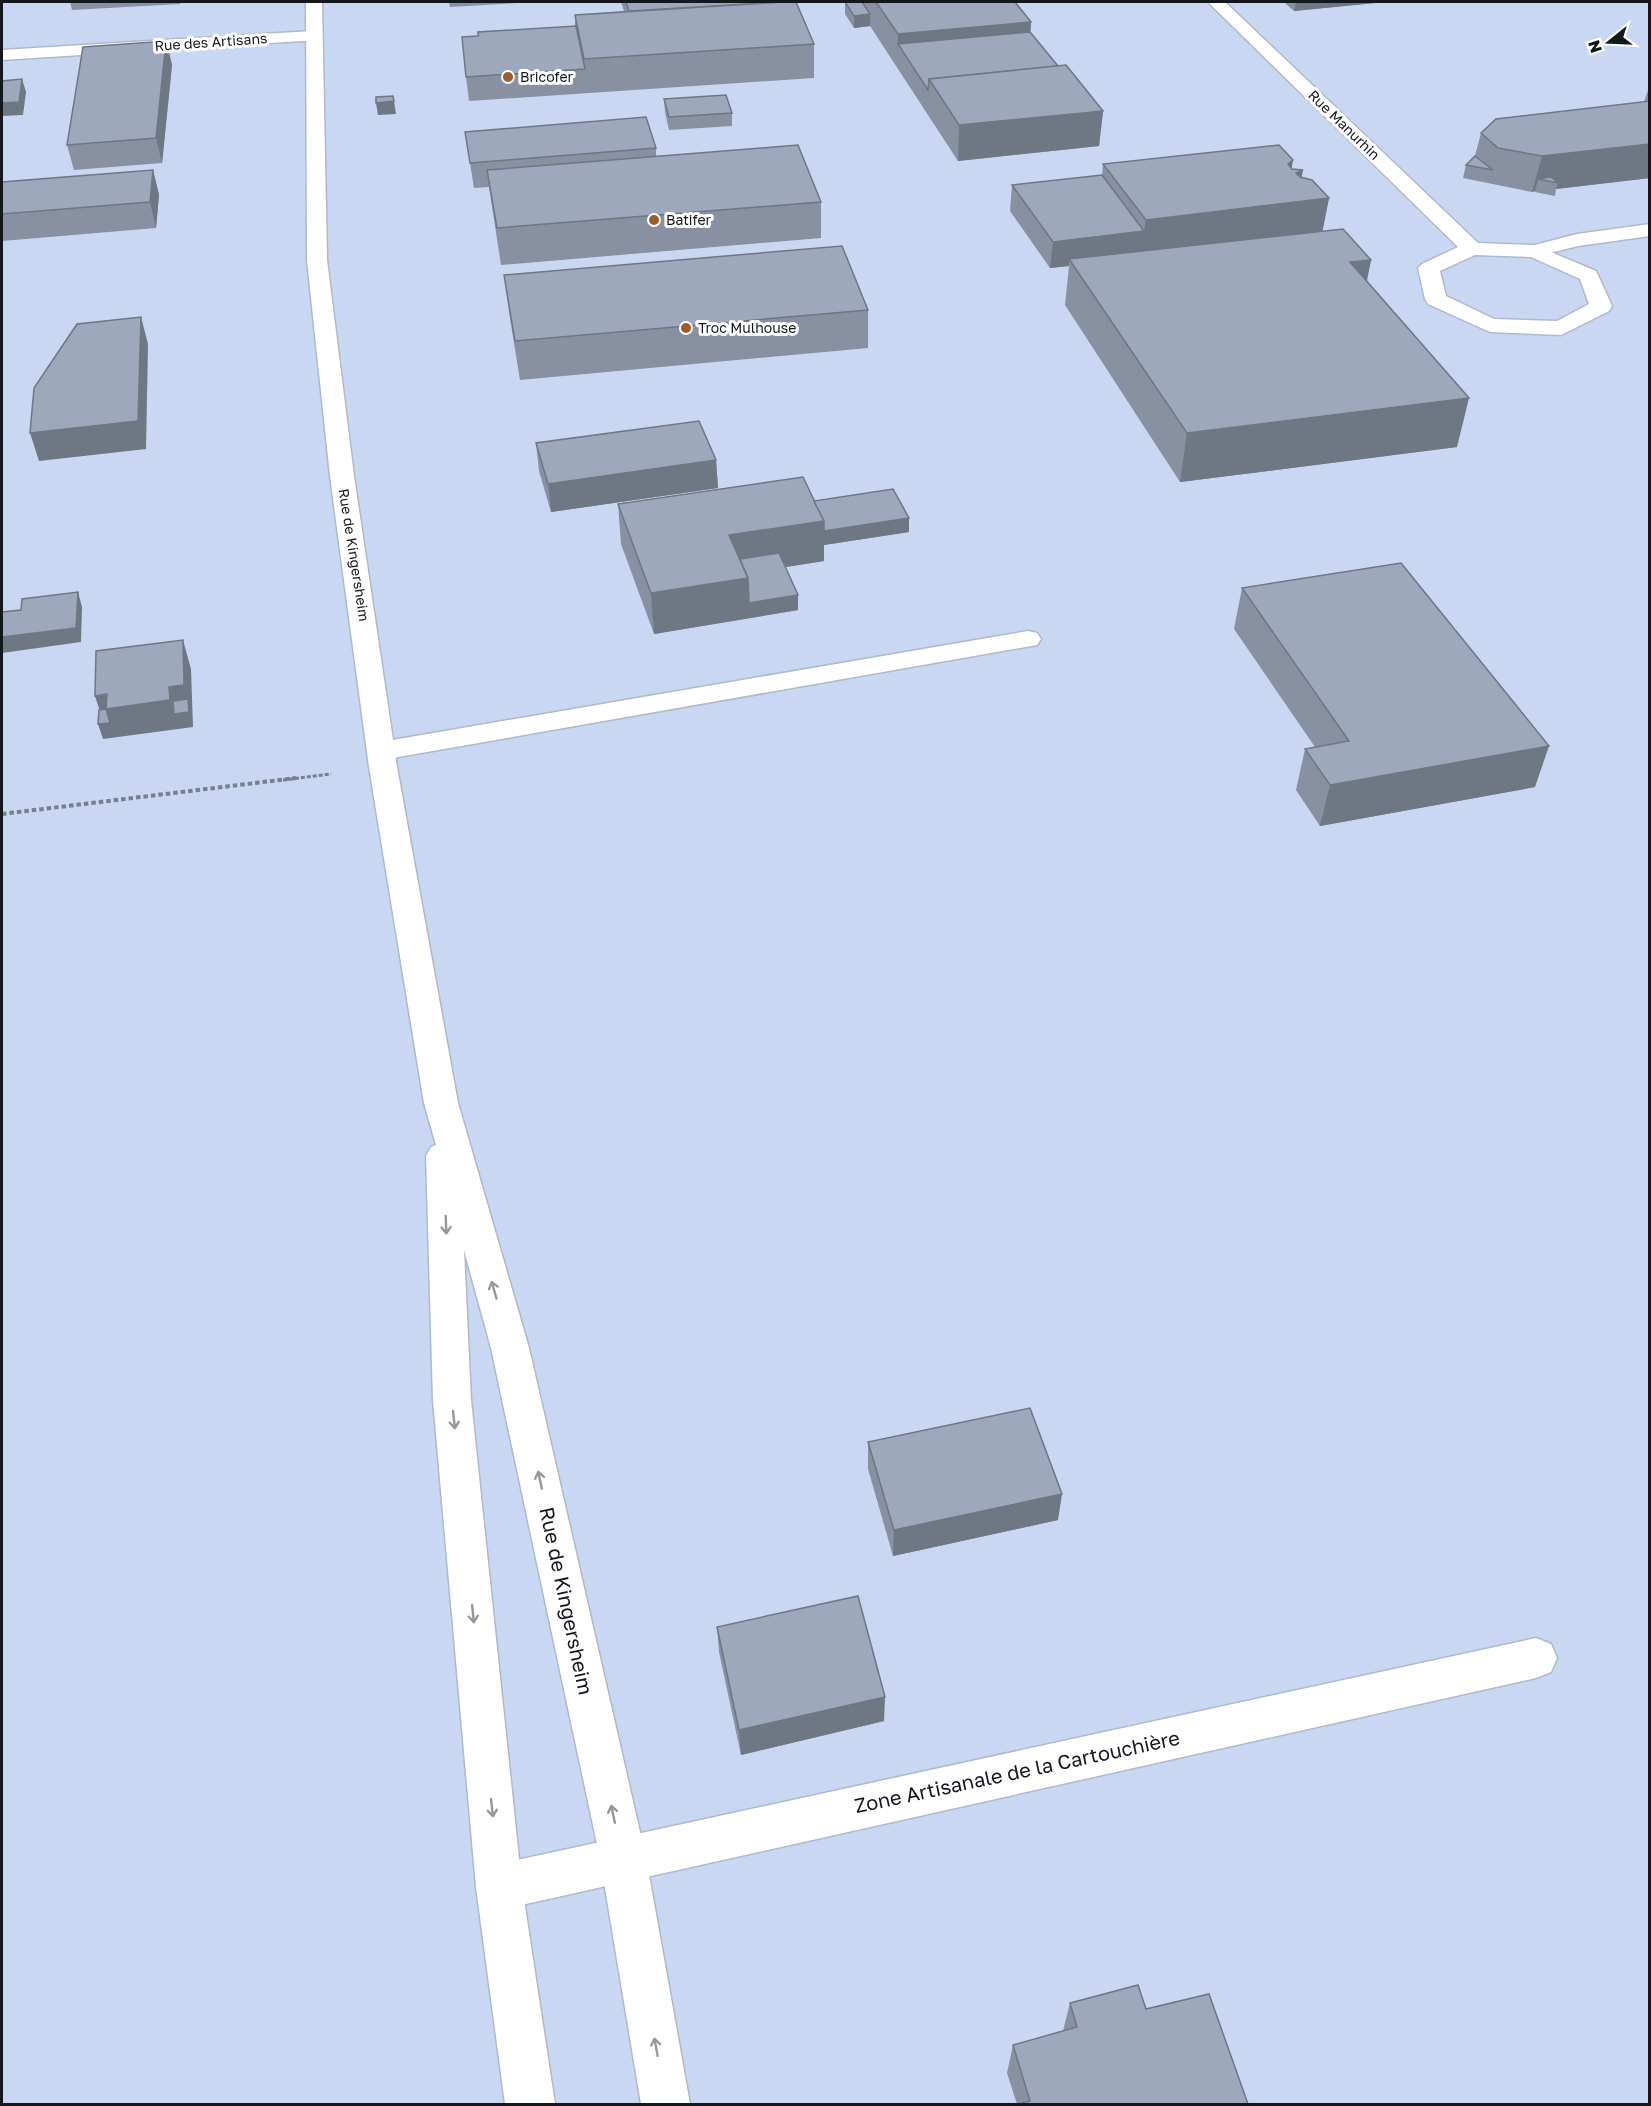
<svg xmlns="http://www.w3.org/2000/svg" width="1651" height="2106" font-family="'Golos Text',sans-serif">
<rect width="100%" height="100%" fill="#d9e4f9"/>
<rect fill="#c9d7f2" x="2" y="2" width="1647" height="2102"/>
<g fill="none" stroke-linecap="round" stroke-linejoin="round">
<g stroke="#afb9cd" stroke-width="3">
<g id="service">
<path d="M1650,224V236L1578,246L1534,257L1527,255L1524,251L1527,247L1577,234Z"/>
<path d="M1028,631L1037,633L1041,639L1037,645L381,760L371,757L367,751L371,745L381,742Z"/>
</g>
</g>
<g stroke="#afb9cd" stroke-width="3">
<g id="minor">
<path d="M1208,2H1225L1478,243L1534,245L1596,271L1612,306L1609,311L1561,335L1490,332L1428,304L1425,299L1418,268L1422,264L1458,247ZM1475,255L1531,257L1580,279L1589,304L1557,321L1494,319L1446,296L1440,271Z"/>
<path d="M313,31L319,32L322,36L319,40L2,60V50Z"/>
<path d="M1536,1638L1551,1644L1557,1658L1551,1672L1536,1678L499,1910L483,1903L476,1887L483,1871L499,1864Z"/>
</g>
</g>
<g stroke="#afb9cd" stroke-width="3">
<path id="secondary" d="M306,2H322L327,260L354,476L397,767L458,1103L529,1348L646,1858L690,2104H641L600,1858L491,1348L464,1250L471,1400L522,1887L555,2104H505L476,1887L433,1400L426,1156L431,1147L436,1145L424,1103L369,767L330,476L307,260Z"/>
</g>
<path stroke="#777e8c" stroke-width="3" stroke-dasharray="4 2" stroke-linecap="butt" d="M283,780L331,774"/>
<path stroke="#777e8c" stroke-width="4" stroke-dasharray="4.5 3" stroke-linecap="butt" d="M2,814L296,778"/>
<use href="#service" fill="#fff" fill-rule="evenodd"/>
<use href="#minor" fill="#fff" fill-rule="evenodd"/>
<use href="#secondary" fill="#fff" fill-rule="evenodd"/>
</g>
<g fill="#8890a2">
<path d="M70,2H181L180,4L72,10Z"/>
<path d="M449,2H534L450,7Z"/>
<path d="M621,2H796L814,44V78L469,101L466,77L575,26V15L624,11Z"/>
<path d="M845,2H1015L1031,22L1030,32L1058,66L1103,111L1099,146L958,161L870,26L854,28L845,14Z"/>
<path d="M1284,2H1375V3L1294,11Z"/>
<path d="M166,41L172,65L162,163L74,170L67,145Z"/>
<path d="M1650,84V178L1556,189L1555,196L1535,192V191L1532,192L1463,178L1466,165L1475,156L1481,133L1644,102Z"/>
<path d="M664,99L732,113V126L669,130L665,112Z"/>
<path d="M465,132L656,148V156L821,202V238L501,265L489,187L474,188Z"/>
<path d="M1103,164L1291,169L1303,170L1301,178L1329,198L1322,231L1371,260L1367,281L1457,447L1180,482L1065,305L1069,266L1050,268L1010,211L1012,185L1102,175Z"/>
<path d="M153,170L159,195L156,228L2,241V182Z"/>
<path d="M504,275L868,310V348L520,380L509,312Z"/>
<path d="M536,443L716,460L718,488L551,512L539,471Z"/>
<path d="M814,501L909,532L824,545V561L785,567L798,595V610L654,634L621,544L618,504Z"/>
<path d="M1242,588L1535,787L1320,826L1296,790L1305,749L1315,747L1234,629Z"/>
<path d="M868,1442L1058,1520L893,1556L868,1469Z"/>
<path d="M717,1627L884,1721L741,1755L719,1652Z"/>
<path d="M1070,2003L1146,2009L1248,2104H1017L1007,2073L1013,2045L1063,2031Z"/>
</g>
<g fill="#6f7684">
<path d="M1296,2H1375V3L1294,11Z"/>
<path d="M870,14V26L854,28V16Z"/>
<path d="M1031,22L1029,56L898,44L897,68L898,34Z"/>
<path d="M166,41L172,65L162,163L156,138Z"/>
<path d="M22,79L26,92L23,115L2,116V103Z"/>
<path d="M394,101L396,114L378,115L376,103Z"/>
<path d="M1103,111L1099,146L958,161L959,125Z"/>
<path d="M1650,144V178L1556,189L1558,183L1538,179L1535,191L1532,192L1542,156Z"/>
<path d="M1293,160L1288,191V164Z"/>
<path d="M153,170L159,195L156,228L150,202Z"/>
<path d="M1303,170L1297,201L1296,173Z"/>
<path d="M1329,198L1322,234L1069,259V266L1050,268L1053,242L1144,231L1146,220Z"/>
<path d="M1371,260L1361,306L1350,262Z"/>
<path d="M141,317L148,344L146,449L39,461L30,433Z"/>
<path d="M1469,398L1457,447L1180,482L1187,433Z"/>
<path d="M716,460L718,488L551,512L548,484Z"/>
<path d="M909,518V532L824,545V561L736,575L729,535L824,521Z"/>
<path d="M748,578L798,595V610L654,634L651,593Z"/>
<path d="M78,592L82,607L81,642L2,653V637Z"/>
<path d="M183,640L191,669L193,727L103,739L98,724H104L95,696L169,687Z"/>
<path d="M1549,746L1535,787L1320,826L1330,785Z"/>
<path d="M1062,1494L1058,1520L893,1556L894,1530Z"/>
<path d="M885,1697L884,1721L741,1755L739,1730Z"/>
</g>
<g fill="#9ea8bc" stroke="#6f7684" stroke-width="1.5">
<path d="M626,2H783L629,11Z"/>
<path d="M783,2H796L814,44L584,59L575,15Z"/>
<path d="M845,2H862L870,14L854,16Z"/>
<path d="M876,2H1015L1031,22L898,34Z"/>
<path d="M576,26L585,69L466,77L462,37L478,36V32Z"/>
<path d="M1030,32L1058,66L929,79L928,90L898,44Z"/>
<path d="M166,41L156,138L67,145L83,47Z"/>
<path d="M1066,65L1103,111L959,125L929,79Z"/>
<path d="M22,79L19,102L2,103V81Z"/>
<path d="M726,95L732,113L669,117L664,99Z"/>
<path d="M393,96L394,101L376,103V97Z"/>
<path d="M1650,101V144L1542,156L1498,148L1481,133L1496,119Z"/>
<path d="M646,117L656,148L470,163L465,132Z"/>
<path d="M798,145L821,202L497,228L487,170Z"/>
<path d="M1279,145L1293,160L1288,164L1292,169L1303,170L1296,173L1300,177L1312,180L1329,198L1146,220L1103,164Z"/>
<path d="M1475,156L1493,170L1466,165Z"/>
<path d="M153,170L150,202L2,214V182Z"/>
<path d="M1102,175L1144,231L1053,242L1012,185Z"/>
<path d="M1551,177L1558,183L1538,179Z"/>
<path d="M1343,229L1371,260L1350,262L1469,398L1187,433L1069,259Z"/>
<path d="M842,246L868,310L515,341L504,275Z"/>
<path d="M141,317L138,421L30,433L34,388L77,324Z"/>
<path d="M699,421L716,460L548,484L536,443Z"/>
<path d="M803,477L824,521L729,535L748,578L651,593L618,504Z"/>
<path d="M893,489L909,518L824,531V521L814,501Z"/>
<path d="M779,553L798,595L749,603L748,578L740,559Z"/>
<path d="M1401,563L1549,746L1330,785L1305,749L1349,741L1242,588Z"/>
<path d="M78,592L76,628L2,637V612L21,610L22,599Z"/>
<path d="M183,640L184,685L169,687L170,700L106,709L107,694L95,696L96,651Z"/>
<path d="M188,699L189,712L174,714L173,701Z"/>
<path d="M106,709L110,723L98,724L99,710Z"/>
<path d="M1030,1408L1062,1494L894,1530L868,1442Z"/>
<path d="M858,1596L885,1697L739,1730L717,1627Z"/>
<path d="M1138,1985L1146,2009L1209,1994L1248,2104H1019L1030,2101L1013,2045L1077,2027L1070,2003Z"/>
</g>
<defs><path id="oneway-shaft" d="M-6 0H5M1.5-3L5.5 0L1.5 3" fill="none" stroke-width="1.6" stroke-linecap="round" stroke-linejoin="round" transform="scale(1.5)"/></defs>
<g stroke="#95979a">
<use href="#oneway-shaft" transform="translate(446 1225) rotate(88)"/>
<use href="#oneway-shaft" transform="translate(494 1290) rotate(-106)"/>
<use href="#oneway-shaft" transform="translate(454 1420) rotate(84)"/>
<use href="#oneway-shaft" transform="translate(540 1480) rotate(-102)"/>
<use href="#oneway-shaft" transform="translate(473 1614) rotate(84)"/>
<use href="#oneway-shaft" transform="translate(492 1808) rotate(84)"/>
<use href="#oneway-shaft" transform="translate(613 1814) rotate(-102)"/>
<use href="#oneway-shaft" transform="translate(656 2047) rotate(-100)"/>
</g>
<g fill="#9e5c2a" stroke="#fff" stroke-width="2">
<circle cx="508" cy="77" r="6"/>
<circle cx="654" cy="220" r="6"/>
<circle cx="686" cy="328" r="6"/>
</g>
<g text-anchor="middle" stroke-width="6" stroke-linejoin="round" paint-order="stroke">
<g font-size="14" fill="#14171e" stroke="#fff">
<text transform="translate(211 42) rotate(-4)" y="5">Rue des Artisans</text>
<text transform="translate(1344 125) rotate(44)" y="5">Rue Manurhin</text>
<text transform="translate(354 555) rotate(81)" y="5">Rue de Kingersheim</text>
</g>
<g font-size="14" fill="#14171e" stroke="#fff" text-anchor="start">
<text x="520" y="82">Bricofer</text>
<text x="666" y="225">Batifer</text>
<text x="698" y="333">Troc Mulhouse</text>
</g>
<g font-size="20" fill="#14171e" stroke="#fff">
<text transform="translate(566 1601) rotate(78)" y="7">Rue de Kingersheim</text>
<text transform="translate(1017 1772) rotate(-12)" y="7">Zone Artisanale de la Cartouchière</text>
</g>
</g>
<rect width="1651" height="2106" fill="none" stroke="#14171e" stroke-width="6"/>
<g transform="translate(1609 42) rotate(252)" stroke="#ffffff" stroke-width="4.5" paint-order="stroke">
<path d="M0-4.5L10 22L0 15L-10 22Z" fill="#14171e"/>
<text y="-9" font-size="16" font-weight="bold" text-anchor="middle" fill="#14171e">N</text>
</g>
</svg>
